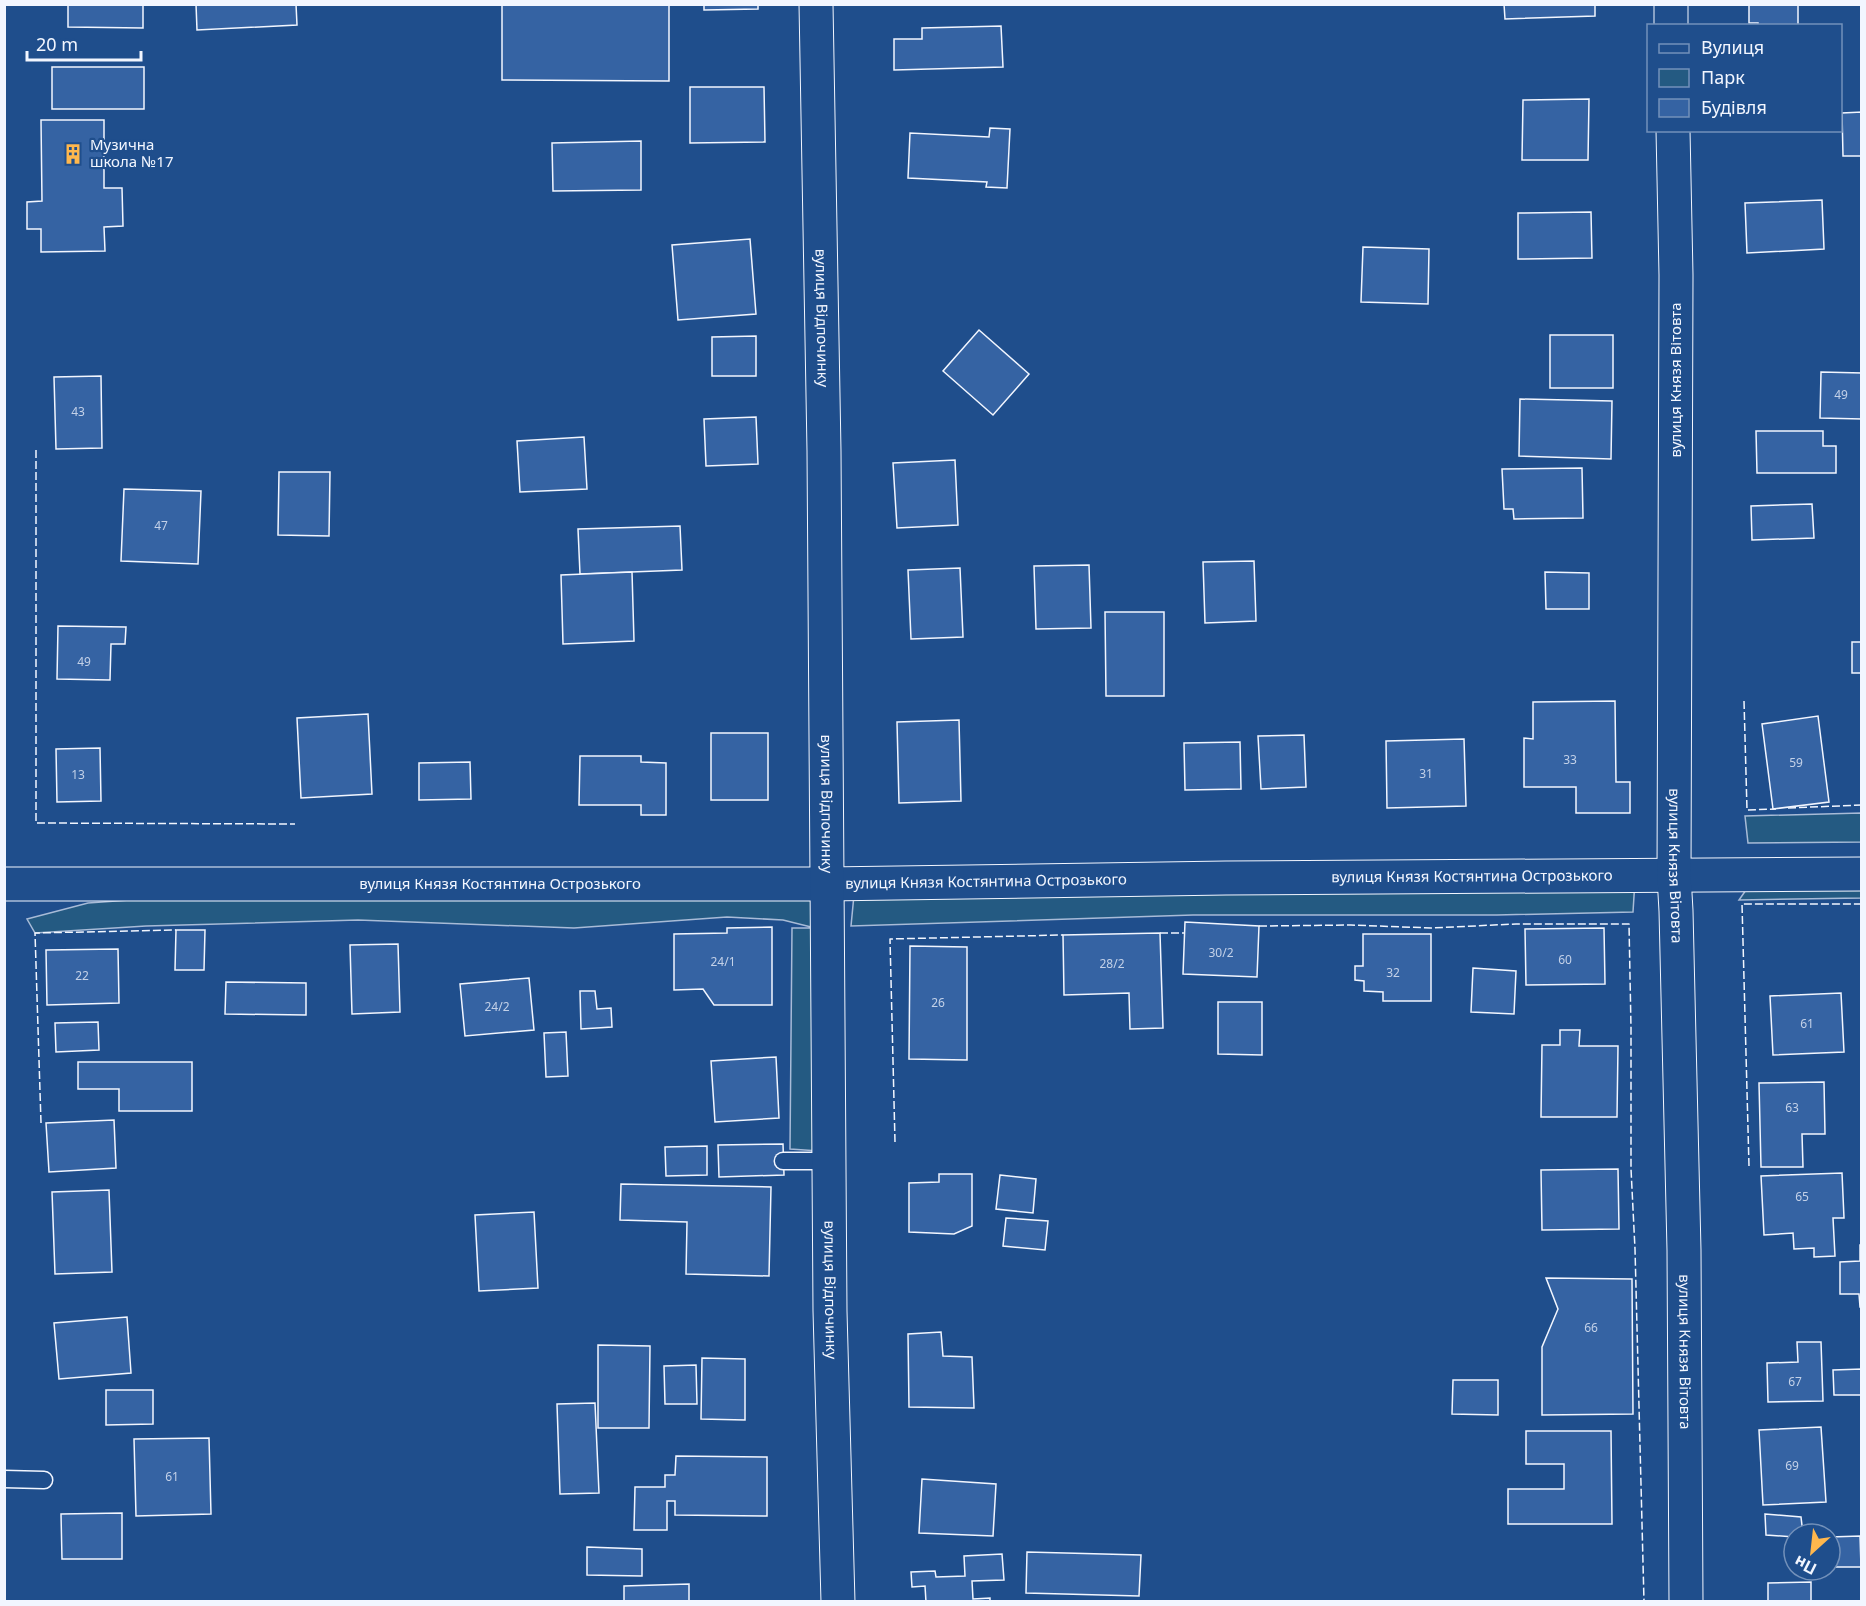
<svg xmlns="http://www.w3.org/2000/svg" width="1866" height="1606" font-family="'Noto Sans',sans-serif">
<rect width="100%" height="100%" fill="#1f4e8c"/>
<g fill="#245a82" stroke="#a8bbd7" stroke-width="1.5">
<path d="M1861,813V842L1748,843L1745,816Z"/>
<path d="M1755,877L1861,882V898L1739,900Z"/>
<path d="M1635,880L1633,912L1497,915H1193L851,926L854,895Z"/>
<path d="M228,893L816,895L819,1151L790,1149L792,928H815L783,920L727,917L574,928L358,920L146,926L35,933L27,919L88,903Z"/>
</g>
<g fill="#3563a3" stroke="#f2f6ff" stroke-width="1.5">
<path d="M68,4H143V28L68,27Z"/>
<path d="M196,4H296L297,25L197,30Z"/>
<path d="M502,4H669V81L502,80Z"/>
<path d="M704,4H758V9L704,10Z"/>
<path d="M1504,4H1595V16L1505,19Z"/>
<path d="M1749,4H1798V26H1758V23H1749Z"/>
<path d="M1001,26L1003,67L894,70V39H922V28Z"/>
<rect x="52" y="67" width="92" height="42"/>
<path d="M690,87H764L765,142L690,143Z"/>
<path d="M1589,99L1588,160H1522L1523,100Z"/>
<path d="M1862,112V156H1843L1842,113Z"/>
<path d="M41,120H104V188H122L123,226L104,227L105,251L41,252V229H27V202L42,201Z"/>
<path d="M990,128L1010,129L1007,188L986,187L987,182L908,178L910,133L989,137Z"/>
<path d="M641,141V190L553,191L552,143Z"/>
<path d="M1822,200L1824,249L1747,253L1745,203Z"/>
<path d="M1591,212L1592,258L1518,259V213Z"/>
<path d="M750,239L756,314L678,320L672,245Z"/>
<path d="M1363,247L1429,249L1428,304L1361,302Z"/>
<path d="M979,330L1029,374L993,415L943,371Z"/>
<rect x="1550" y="335" width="63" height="53"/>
<path d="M756,336V376H712V337Z"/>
<path d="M1821,372L1862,373V419L1820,418Z"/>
<path d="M101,376L102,448L56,449L54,377Z"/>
<path d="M1520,399L1612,401L1611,459L1519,456Z"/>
<path d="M756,417L758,464L706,466L704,419Z"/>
<path d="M1756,431H1823V446H1836V473H1757Z"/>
<path d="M584,437L587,489L520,492L517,441Z"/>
<path d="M955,460L958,525L897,528L893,463Z"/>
<path d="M1582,468L1583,518L1514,519L1513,509H1504L1502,469Z"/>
<path d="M279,472H330L329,536L278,535Z"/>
<path d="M124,489L201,491L198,564L121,561Z"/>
<path d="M1812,504L1814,538L1752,540L1751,506Z"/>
<path d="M680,526L682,570L580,574L578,529Z"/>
<path d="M1254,561L1256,621L1205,623L1203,562Z"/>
<path d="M1089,565L1091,628L1036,629L1034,566Z"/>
<path d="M960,568L963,637L911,639L908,570Z"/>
<path d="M632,572L634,641L563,644L561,575Z"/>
<path d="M1545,572L1589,573V609H1546Z"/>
<path d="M1105,612H1164V696H1106Z"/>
<path d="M58,626L126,627L125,644H111L110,680L57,679Z"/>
<rect x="1852" y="642" width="10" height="31"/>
<path d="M1615,701L1616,782H1630V813H1576V787H1524V738L1533,739V702Z"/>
<path d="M368,714L372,794L301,798L297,718Z"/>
<path d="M1818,716L1829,802L1773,809L1762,724Z"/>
<path d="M959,720L961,801L899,803L897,722Z"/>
<rect x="711" y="733" width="57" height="67"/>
<path d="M1304,735L1306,787L1261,789L1258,736Z"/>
<path d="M1464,739L1466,806L1387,808L1386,741Z"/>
<path d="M1240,742L1241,789L1185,790L1184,743Z"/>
<path d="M100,748L101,801L57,802L56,749Z"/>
<path d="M580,756H641V762L666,763V815H641V805H579Z"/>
<path d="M470,762L471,799L419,800V763Z"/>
<path d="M1185,922L1259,926L1257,977L1183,974Z"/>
<path d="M772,927V1005H714L703,989L674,990V934L727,933V928Z"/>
<path d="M1604,928L1605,984L1526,985L1525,929Z"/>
<path d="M176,930H205L204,970H175Z"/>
<path d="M1160,933L1163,1028L1130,1029L1129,993L1064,995L1063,935Z"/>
<path d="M1363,934H1431V1001H1383V992L1364,991V981L1355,980V966H1363Z"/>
<path d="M398,944L400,1012L352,1014L350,945Z"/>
<path d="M910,946L967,947V1060L909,1059Z"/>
<path d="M118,949L119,1003L47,1005L46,950Z"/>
<path d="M1473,968L1516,971L1514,1014L1471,1012Z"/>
<path d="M529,978L534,1030L465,1036L460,984Z"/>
<path d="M226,982L306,983V1015L225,1014Z"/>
<path d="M580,991H595L597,1009L611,1008L612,1027L581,1029Z"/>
<path d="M1841,993L1844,1052L1773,1055L1770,996Z"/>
<path d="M1218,1002H1262V1055L1218,1054Z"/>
<path d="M98,1022L99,1050L56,1052L55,1023Z"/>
<path d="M1560,1030H1580L1579,1046H1618L1617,1117H1541L1542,1045H1560Z"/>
<path d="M566,1032L568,1076L546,1077L544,1033Z"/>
<path d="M776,1057L779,1118L715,1122L711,1061Z"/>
<path d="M78,1062H192V1111H119V1089H78Z"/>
<path d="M1824,1082L1825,1134H1802L1803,1167H1761L1759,1083Z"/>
<path d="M114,1120L116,1168L49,1172L46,1123Z"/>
<path d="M783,1144L784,1175L719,1177L718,1145Z"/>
<path d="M707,1146V1175L666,1176L665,1147Z"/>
<path d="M1618,1169L1619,1229L1542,1230L1541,1170Z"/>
<path d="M1842,1173L1844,1218H1833L1835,1256L1814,1257V1248L1794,1249L1793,1233L1764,1235L1761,1176Z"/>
<path d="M939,1174H972V1226L954,1234L909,1232V1183L939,1182Z"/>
<path d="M1000,1175L1036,1179L1033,1213L996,1209Z"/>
<path d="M621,1184L771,1187L769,1276L686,1274L687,1222L620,1220Z"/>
<path d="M109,1190L112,1272L55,1274L52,1192Z"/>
<path d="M534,1212L538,1288L479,1291L475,1215Z"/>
<path d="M1006,1218L1048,1221L1045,1250L1003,1246Z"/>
<path d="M1860,1245H1862V1307H1860L1859,1294H1840V1262L1860,1261Z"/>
<path d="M1546,1278L1632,1279L1633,1414L1542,1415V1347L1558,1309Z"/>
<path d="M127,1317L131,1373L59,1379L54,1323Z"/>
<path d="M941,1332L943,1356L972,1357L974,1408L909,1407L908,1334Z"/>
<path d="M1797,1342H1821L1823,1401L1768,1402L1767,1363L1798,1362Z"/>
<path d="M598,1345L650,1346L649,1428H598Z"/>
<path d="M702,1358L745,1359V1420L701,1419Z"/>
<path d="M696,1365L697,1404H665L664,1366Z"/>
<path d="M1862,1369V1395H1834L1833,1370Z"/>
<path d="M1453,1380H1498V1415L1452,1414Z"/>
<path d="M106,1390H153V1424L106,1425Z"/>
<path d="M595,1403L599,1493L560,1494L557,1404Z"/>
<path d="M1821,1427L1826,1502L1763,1505L1759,1430Z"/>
<path d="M1526,1431H1611L1612,1524H1508V1489H1564V1464H1526Z"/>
<path d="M209,1438L211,1514L136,1516L134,1439Z"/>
<path d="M676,1456L767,1457V1516L675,1515V1501H667V1530H634L635,1487H665V1475H675Z"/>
<path d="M922,1479L996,1484L993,1536L919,1533Z"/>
<path d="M122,1513V1559H62L61,1514Z"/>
<path d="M1765,1514L1801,1517L1803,1534H1794V1537L1766,1535Z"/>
<path d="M1860,1536L1861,1567H1830V1537Z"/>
<path d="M587,1547L642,1549V1576L587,1575Z"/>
<path d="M1027,1552L1141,1555L1139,1596L1026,1593Z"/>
<path d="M1002,1554L1004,1580L972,1581L973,1599L990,1598V1602H926L925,1586L912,1587L911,1572L935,1571L936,1577L965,1576L964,1556Z"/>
<path d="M1811,1582V1602H1768V1583Z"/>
<path d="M689,1584V1602H624V1586Z"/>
</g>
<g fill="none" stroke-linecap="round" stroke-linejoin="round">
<g stroke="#f2f6ff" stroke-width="19">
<g id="lane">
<path d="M783,1161H829"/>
<path d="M4,1479L44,1480"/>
</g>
</g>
<g stroke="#f2f6ff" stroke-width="35">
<g id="street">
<path id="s1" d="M4,884H827L1226,878L1862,874"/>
</g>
</g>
<g stroke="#f2f6ff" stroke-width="35">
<g id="secondary">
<path id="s2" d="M816,4L824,451L830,1311L838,1602"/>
</g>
</g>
<g stroke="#f2f6ff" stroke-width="35">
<g id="primary">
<path d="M1671,4V26"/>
<path id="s3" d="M1673,130L1676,275L1674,876L1676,911L1684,1250L1686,1602"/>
</g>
</g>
<use href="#lane" stroke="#1f4e8c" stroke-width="16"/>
<use href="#street" stroke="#1f4e8c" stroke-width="33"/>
<use href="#secondary" stroke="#1f4e8c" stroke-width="33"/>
<use href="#primary" stroke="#1f4e8c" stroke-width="33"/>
<g stroke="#f2f6ff" stroke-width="1.5" stroke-dasharray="8 3" stroke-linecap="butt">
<path d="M36,450V823L295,824"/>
<path d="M1744,701L1747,810L1776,809"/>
<path d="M1788,808L1862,805"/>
<path d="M1259,926L1351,925L1431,928L1516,924H1629L1631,1028V1169L1635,1249L1644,1602"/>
<path d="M1160,933H1184"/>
<path d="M41,1123L35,933L176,930"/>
<path d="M895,1142L890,939L1063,935"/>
<path d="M1749,1166L1742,904H1862"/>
</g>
</g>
<defs>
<g id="building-bare" transform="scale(1.62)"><path d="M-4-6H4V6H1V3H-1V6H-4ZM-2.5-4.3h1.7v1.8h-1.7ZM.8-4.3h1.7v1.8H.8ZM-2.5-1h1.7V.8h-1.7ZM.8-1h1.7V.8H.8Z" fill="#ffb74d" stroke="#1f4e8c" stroke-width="2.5" paint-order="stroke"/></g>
</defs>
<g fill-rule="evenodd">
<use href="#building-bare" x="73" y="154"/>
</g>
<g text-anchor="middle" stroke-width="4.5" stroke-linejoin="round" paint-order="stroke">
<g font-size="12" fill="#c3d1e8">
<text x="1841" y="399">49</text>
<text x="78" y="416">43</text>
<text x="161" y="530">47</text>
<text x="84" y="666">49</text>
<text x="1570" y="764">33</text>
<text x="1796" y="767">59</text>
<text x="1426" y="778">31</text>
<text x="78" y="779">13</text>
<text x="1221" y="957">30/2</text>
<text x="1565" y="964">60</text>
<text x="723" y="966">24/1</text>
<text x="1112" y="968">28/2</text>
<text x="1393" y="977">32</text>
<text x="82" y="980">22</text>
<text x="938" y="1007">26</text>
<text x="497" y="1011">24/2</text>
<text x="1807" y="1028">61</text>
<text x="1792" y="1112">63</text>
<text x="1802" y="1201">65</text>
<text x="1591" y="1332">66</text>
<text x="1795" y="1386">67</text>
<text x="1792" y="1470">69</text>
<text x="172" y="1481">61</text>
</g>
<g font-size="15" fill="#f2f6ff" stroke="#1f4e8c" text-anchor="start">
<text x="90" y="150">Музична<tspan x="90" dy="17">школа №17</tspan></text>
</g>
<g font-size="15" fill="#f2f6ff" stroke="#1f4e8c">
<text dy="5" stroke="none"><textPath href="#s2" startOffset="314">вулиця Відпочинку</textPath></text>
<text transform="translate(1676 380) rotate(-90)" y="5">вулиця Князя Вітовта</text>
<text dy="5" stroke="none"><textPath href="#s2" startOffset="800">вулиця Відпочинку</textPath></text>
<text dy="5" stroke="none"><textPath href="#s3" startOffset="736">вулиця Князя Вітовта</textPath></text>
<text dy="5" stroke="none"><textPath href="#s1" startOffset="1468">вулиця Князя Костянтина Острозького</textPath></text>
<text dy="5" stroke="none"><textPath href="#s1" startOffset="982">вулиця Князя Костянтина Острозького</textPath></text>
<text dy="5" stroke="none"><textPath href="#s1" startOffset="496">вулиця Князя Костянтина Острозького</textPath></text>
<text dy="5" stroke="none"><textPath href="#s2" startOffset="1286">вулиця Відпочинку</textPath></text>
<text dy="5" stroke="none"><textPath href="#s3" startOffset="1222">вулиця Князя Вітовта</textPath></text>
</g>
</g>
<rect width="1866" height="1606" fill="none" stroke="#f2f6ff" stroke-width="12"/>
<rect x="1647" y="24" width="195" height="108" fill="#1f4e8c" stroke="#7391ba" stroke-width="1.5"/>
<rect x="1659" y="44" width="30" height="9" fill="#1f4e8c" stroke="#7391ba" stroke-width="1.5"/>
<text x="1701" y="54" font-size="18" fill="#f2f6ff">Вулиця</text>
<rect x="1659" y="69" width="30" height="18" fill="#245a82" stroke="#7391ba" stroke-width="1.5"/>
<text x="1701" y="84" font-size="18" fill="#f2f6ff">Парк</text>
<rect x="1659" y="99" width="30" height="18" fill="#3563a3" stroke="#7391ba" stroke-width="1.5"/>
<text x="1701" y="114" font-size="18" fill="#f2f6ff">Будівля</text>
<g transform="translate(1812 1552) rotate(207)"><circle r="28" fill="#1f4e8c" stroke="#7391ba" stroke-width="1.5"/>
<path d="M0-4.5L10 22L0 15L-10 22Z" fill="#ffb74d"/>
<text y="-9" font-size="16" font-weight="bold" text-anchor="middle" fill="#f2f6ff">Пн</text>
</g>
<path d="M27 51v9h114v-9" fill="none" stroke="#f2f6ff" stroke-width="3"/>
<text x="36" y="51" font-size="18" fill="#f2f6ff" stroke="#1f4e8c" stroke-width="4.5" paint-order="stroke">20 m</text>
</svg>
